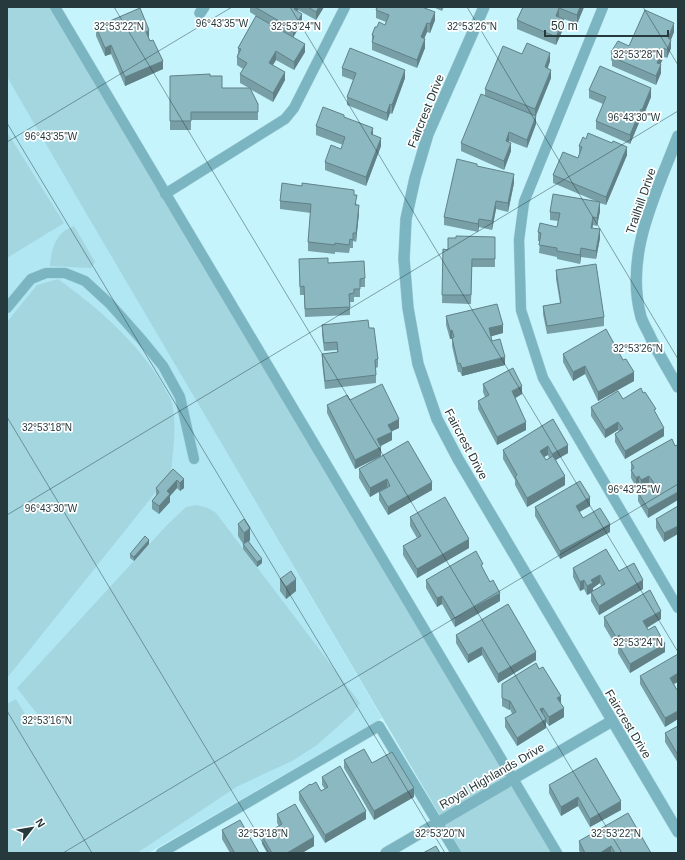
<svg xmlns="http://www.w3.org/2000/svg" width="685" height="860" font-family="Helvetica,sans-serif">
<rect width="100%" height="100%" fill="#c5f4fd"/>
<path fill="#b0e7f2" d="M7,77L382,718L148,853H7Z"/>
<g fill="#a4d6e0">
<path d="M7,7H54L559,853H462L86,213L7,77Z"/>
<path d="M7,132L64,223L7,258Z"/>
<path d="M74,226L95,262L91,268L50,266C51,249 56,232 74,226Z"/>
<path d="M58,279C98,308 139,343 164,387C166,392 171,398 172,403C177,426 173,451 171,473L7,678V322L37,285Z"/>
<path d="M197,505L208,508L216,513L360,703L353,713L317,745L292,761L238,786L137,853H7V704L16,699L31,724L41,719L17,688L167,525L186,507Z"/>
</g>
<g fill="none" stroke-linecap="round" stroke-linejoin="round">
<g stroke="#a5cfd6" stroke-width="11">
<g id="service">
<path d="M55,7L557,853"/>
<path d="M603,7L524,202L519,240L521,310L543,378L678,608"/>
<path d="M165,194L285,119L294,108L345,7"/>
<path d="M7,308L31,279L46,273H65L85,281L110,304L141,339L163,366L180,397L194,459"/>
<path d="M161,853L379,726L456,853"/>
</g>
</g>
<g stroke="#a5cfd6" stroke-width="12">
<g id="minor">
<path d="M484,7L428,134L415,178L406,219L404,259L408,308L418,364L437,419L458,459L678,832"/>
<path d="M200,13L204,7"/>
<path d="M678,136C656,194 624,254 641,317C643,323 646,328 649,334C657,352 668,369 678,387"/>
<path d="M386,853L612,721"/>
</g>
</g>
<use href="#service" stroke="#7ab5c1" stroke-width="10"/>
<use href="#minor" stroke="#7ab5c1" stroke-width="11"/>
</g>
<g fill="#789ea6" fill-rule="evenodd">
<path d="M250,7H324L316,20L298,10L297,11L302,22L293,37L305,52L294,70L276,60L273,65L285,80L273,102L250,89L258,104V120H191V130H170V76H210L222,88H249L240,83V74L243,69L237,65V57L238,53V48L256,16L250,12Z"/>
<path d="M433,7H444L442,11Z"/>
<path d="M523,7H584L577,24L559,17L564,27L556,45L517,29V20Z"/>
<path d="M376,10L435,20L430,33L427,32L424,39L425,48L417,68L372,50V35L377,27L385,25L386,22L376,18Z"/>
<path d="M96,27L149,39L163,69L125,86L111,54L105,56L96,36Z"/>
<path d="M674,32L671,40V48L667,58L664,57L660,64L661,73L656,85L612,66V61L611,60V52Z"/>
<path d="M522,54L550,61L548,68L551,78L536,116V124L527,148L509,141L508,142L511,151L504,170L461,151V143L485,96V89Z"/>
<path d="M342,68L405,78L392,114L390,113L387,121L347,105V97L353,80L342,76Z"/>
<path d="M589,90L651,97L642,119L641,118L630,144L596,129V121L603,104L589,98Z"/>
<path d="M344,117L373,135L381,146L366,186L325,170V162L341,149L343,145L316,135V126Z"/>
<path d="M579,146L627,155L606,205L600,203V211L597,226L593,225L592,228L600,238L596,259L581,257L580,264L557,259V257L539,253L540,241H538V232L557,227L558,221L550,220V212L598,202L553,183V175L578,158L579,154Z"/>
<path d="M477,166L514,183L508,212L496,209L492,230L479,227L478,232L444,225V217Z"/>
<path d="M354,195L359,213L356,242L353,241V248H350L349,253L335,252V254L308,251V242L311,213L280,209V201Z"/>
<path d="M495,237V267H472L471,304L442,303L443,249L448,250L456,238Z"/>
<path d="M299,259L328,263L365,278V287H360V297H354V302H350V315L305,317L304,295H300Z"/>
<path d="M556,270L604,317V326L547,334L543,314V306L560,303L556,279Z"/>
<path d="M446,316L503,333L491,336L492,341L505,365L462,376L460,372H458L452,346V339H450L446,325Z"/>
<path d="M322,325L369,328L378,359V367L376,368V383L325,389L322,362V354L337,352V350L324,351L322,334Z"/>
<path d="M563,354L634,381L598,401L585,374L573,381L563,362Z"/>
<path d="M483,384L522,394L515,398L526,430L497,445L478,409V401L485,397L483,392Z"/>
<path d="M623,399L656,413L664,436L625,459L615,442V434L619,431L618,430L605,438L591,416V407Z"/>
<path d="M350,400L399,428L392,431V440L380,446L381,456L355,469L327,413V405Z"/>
<path d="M553,419L568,453L556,460L565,485L527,507L515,485V480L503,459V450ZM548,455L549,458L546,460L544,457Z"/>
<path d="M672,439L648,518L638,501V492L650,486L649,484L641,489L639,485L636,487L631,478V462Z"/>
<path d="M173,469L184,488L180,491L177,488L170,496V502L159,514L152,509V501L156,496V488Z"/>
<path d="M359,469L432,490L388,515L379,500V492L387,487L370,497L359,478Z"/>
<path d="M590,506L579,512L583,518L610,532L560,559L535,516V507Z"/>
<path d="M678,506L664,542L656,528V519Z"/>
<path d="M410,517L469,548L417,578L403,555V546L417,538L410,526Z"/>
<path d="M238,524L250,540L249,542L262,563L257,567L243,549V544L238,536Z"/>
<path d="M149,544L134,561L130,558V554Z"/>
<path d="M573,568L619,571L643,589L599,615L591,601V593L587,595L584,589L580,591L573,577ZM600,583L601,586L593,591V588Z"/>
<path d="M483,569L500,601L455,627L442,604L437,607L426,588V580Z"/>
<path d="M280,579L296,591L286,599L280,591Z"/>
<path d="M604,617L661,619L647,628L665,652L630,673L618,653V644L620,643L616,646L604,626Z"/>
<path d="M456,635L536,660L498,683L482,655L468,663L456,643Z"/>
<path d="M640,676L674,684L677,690L678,689V719L665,727L640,684Z"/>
<path d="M502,684L561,704L564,717L549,726L546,722V728L517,746L505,727V718L512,714L510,709L509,710L502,706Z"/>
<path d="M678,726V763L665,742V733Z"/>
<path d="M344,760L372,763L414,797L374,820L344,768Z"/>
<path d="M322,777L366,819L325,843L299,800V792L311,785L321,791L325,789L322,785Z"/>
<path d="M549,785L621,810L590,827L578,806L561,816L549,793Z"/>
<path d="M277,814L314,846L302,853H267L262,844V836L279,826L277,823Z"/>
<path d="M222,830L259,853H230L222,839Z"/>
<path d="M579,841L651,853H580L579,850Z"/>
</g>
<g fill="#618187">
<path d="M295,7H298V10L294,17V9Z"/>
<path d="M319,7H324L316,20V12Z"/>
<path d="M580,7H584L577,24V15Z"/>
<path d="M559,8V17L556,24V16Z"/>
<path d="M435,12V20L430,33V24Z"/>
<path d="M302,14V22L293,38V29Z"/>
<path d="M564,19V27L556,45V37Z"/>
<path d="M427,23V32L421,46V37Z"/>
<path d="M674,23V32L668,46L671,40V48L667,58V50L668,38Z"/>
<path d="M149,30V39L146,32Z"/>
<path d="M425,39V48L417,68V60Z"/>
<path d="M305,44V52L294,70V62Z"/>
<path d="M111,45V54L105,56V48Z"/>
<path d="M664,48V57L657,71V63Z"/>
<path d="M276,51V60L269,71V63Z"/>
<path d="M550,53V61L545,75V67Z"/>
<path d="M163,61V69L125,86V77Z"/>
<path d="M661,64V73L656,85V76Z"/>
<path d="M405,70V78L392,114V105Z"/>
<path d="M551,70V78L535,117V109Z"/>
<path d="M285,72V80L273,102V93Z"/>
<path d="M651,88V97L642,119V110Z"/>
<path d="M390,104V113L387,121V113Z"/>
<path d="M641,109V118L630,144V135Z"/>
<path d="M536,116V124L527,148V140Z"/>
<path d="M373,128V137L371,134Z"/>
<path d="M509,132V141L506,149V141Z"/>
<path d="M381,138V146L366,186V177Z"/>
<path d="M511,143V151L504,170V161Z"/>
<path d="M627,147V155L606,205V197Z"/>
<path d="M514,174V183L508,212V203Z"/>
<path d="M496,201V209L492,230V221Z"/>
<path d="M600,202V211L597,226V218Z"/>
<path d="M359,205V213L356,242V233Z"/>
<path d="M593,217V225L591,236V228Z"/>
<path d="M479,219V227L478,232V224Z"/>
<path d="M600,229V238L596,259V251Z"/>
<path d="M581,248V257L580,264V255Z"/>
<path d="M503,325V333L489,337V328Z"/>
<path d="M452,330V338L450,339V331Z"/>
<path d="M505,357V365L462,376V368Z"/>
<path d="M585,366V374L573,381V372Z"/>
<path d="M634,372V381L598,401V392Z"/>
<path d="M522,386V394L512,400V391Z"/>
<path d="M399,419V428L388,433V425Z"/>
<path d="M526,422V430L497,445V437Z"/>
<path d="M618,422V430L605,438V430Z"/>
<path d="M664,428V436L625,459V451Z"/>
<path d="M392,432V440L377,448V439Z"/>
<path d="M568,445V453L552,462V454Z"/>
<path d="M548,446V455L540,459V451Z"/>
<path d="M381,447V456L355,469V460Z"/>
<path d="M565,476V485L527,507V498Z"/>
<path d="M639,476V485L636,487V478Z"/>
<path d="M649,476V484L641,489V480Z"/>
<path d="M184,479V488L180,491V483Z"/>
<path d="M387,479V487L370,497V488Z"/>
<path d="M177,480V488L170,496V502L159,514V506L167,491Z"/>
<path d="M432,482V490L388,515V507Z"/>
<path d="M678,492V500L648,518V509Z"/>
<path d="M590,497V506L576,514V506Z"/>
<path d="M610,524V532L560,559V551Z"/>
<path d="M678,526V534L664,542V533Z"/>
<path d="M250,528V540L244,545V533Z"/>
<path d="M469,539V548L417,578V569Z"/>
<path d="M149,540V544L134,561V557Z"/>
<path d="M262,559V563L257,567V562Z"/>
<path d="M600,575V583L593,588V592L587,595V586L591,580Z"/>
<path d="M296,579V591L286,599V587Z"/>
<path d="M584,580V589L580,591V582Z"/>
<path d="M643,580V589L599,615V606Z"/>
<path d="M500,593V601L455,627V618Z"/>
<path d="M442,596V604L437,607V598Z"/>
<path d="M661,611V619L643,630V621Z"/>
<path d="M620,635V643L616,646V637Z"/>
<path d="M665,644V652L630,673V664Z"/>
<path d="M482,647V655L468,663V655Z"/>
<path d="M536,652V660L498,683V674Z"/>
<path d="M678,673V682L670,686V678Z"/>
<path d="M561,696V704L557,698Z"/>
<path d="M509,701H510V709L509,710Z"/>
<path d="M543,708V716L540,709Z"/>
<path d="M564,708V717L549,726V717Z"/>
<path d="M678,711V719L665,727V718Z"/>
<path d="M546,719V728L517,746V738Z"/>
<path d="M414,788V797L374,820V811Z"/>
<path d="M578,797V806L561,816V807Z"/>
<path d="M621,801V810L590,827V819Z"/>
<path d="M366,811V819L325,843V835Z"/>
<path d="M314,837V846L302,853H287Z"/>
<path d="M611,846V853H600Z"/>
</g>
<g fill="#8bb8c1" stroke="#618187">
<path d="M255,7H295L294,9L302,14L293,29Z"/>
<path d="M308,7H319L316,12Z"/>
<path d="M377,7H422L435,12L430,24L427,23L421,37L425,39L417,60L372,42L374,36L372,35L375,27H377L379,22L385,25L389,15L376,10Z"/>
<path d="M523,7H580L577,15L559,8L556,16L564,19L556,37L517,20Z"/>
<path d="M140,8L149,30L146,32L150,41L153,40L163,61L125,77L111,45L105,48L96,27Z"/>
<path d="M645,10L674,23L668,38L671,40L667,50L664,48L657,63L661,64L656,76L612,57L614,53L611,52L618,41L629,46Z"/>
<path d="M256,16L305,44L294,62L276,51L269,63L285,72L273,93L240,74L247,63L237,57L241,49L238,48Z"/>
<path d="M527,43L550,53L545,67L551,70L535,109L485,89L503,46L522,54Z"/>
<path d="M350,48L405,70L392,105L390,104L387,113L347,97L356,73L342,68Z"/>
<path d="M600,66L651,88L642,110L641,109L630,135L596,121L606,97L589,90Z"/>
<path d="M210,74V76H222V88H250L258,104V112H191V121H170V76Z"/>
<path d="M481,94L536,116L527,140L509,132L506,141L511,143L504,161L461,143Z"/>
<path d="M323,107L344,115V117L373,128L371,134L381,138L366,177L325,162L331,145L341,149L345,137L316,126Z"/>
<path d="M588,133L612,143L613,141L627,147L606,197L553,175L563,152L578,158L582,147L579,146L583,137L586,139Z"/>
<path d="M457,159L477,164V166L514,174L508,203L496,201L492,221L479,219L478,224L444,217Z"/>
<path d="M282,183L302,186V183L354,190V195H357L355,205H359L356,233H353V240L350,239L349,245L335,243V245L308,242L311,204L280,201Z"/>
<path d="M553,194L600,202L597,218L593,217L591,228L600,229L596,251L581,248L580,255L557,251V248L539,245L541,233L538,232L540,223L557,227L560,213L550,212Z"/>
<path d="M456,236L495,237V259H472L471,295H442L443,249L448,250V238H456Z"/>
<path d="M328,258V263L364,261L365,278L360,279V289H354V293L349,294L350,307L305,309L304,286L300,287L299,259Z"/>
<path d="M596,264L604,317L547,326L543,306L561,303L556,270Z"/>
<path d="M497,304L503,325L489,328L492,341L500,339L505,357L462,368L460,363L458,364L452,338L454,337L452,330L450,331L446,316Z"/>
<path d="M368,320L369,328H374L378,359L375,360L376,375L325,381L322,354L338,352L337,342L324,343L322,325Z"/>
<path d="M606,329L623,360L626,359L634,372L598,392L585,366L573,372L563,354Z"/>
<path d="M513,368L522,386L512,391L526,422L497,437L478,401L489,395L483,384Z"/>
<path d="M382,384L399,419L388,425L392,432L377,439L381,447L355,460L327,405L347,395L350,400Z"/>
<path d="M641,388L643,393L645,392L656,409L654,410L664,428L625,451L615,434L623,429L618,422L605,430L591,407L618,391L623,399Z"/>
<path d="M553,419L568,445L552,454L548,446L540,451L546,460L553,456L565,476L527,498L515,477L517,475L503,450Z"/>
<path d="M672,439L675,446L677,445L678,448V492L648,509L638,492L654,483L649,476L641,480L639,476L636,478L631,470L634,468L631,462Z"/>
<path d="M408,441L432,482L388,507L379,492L390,486L387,479L370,488L359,469Z"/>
<path d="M173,469L184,479L180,483L177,480L167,491L170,494L159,506L152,501L159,492L156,488Z"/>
<path d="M580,481L590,497L576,506L583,518L600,508L610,524L560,551L535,507Z"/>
<path d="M445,497L469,539L417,569L403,546L421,536L410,517Z"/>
<path d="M678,506V526L664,533L656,519Z"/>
<path d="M244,519L250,528L244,533L238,524Z"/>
<path d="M145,536L149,540L134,557L130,554Z"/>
<path d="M248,541L262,559L257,562L243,544Z"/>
<path d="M606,549L619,571L634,563L643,580L599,606L591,592L605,584L600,575L591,580L593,583L587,586L584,580L580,582L573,568Z"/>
<path d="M476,551L483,564L481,565L490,582L493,580L500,593L455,618L442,596L437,598L426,580Z"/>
<path d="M291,571L296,579L286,587L280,579Z"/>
<path d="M650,590L661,611L643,621L648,630L655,626L665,644L630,664L618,644L624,641L620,635L616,637L604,617Z"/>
<path d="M508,604L536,652L498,674L482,647L468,655L456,635Z"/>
<path d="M678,654V673L670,678L677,690L678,689V711L665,718L640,676Z"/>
<path d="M536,663L539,669L543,667L561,696L557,698L564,708L549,717L543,708L540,709L546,719L517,738L505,718L516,712L510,701H509L502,698V684Z"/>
<path d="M678,726V755L665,733Z"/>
<path d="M364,749L372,763L392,752L414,788L374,811L344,760Z"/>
<path d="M596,758L621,801L590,819L578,797L561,807L549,785Z"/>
<path d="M340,766L366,811L325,835L299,792L310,784L311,785L316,782L321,791L328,787L322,777Z"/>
<path d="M295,804L314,837L287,853H272L262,836L282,824L277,814Z"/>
<path d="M628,813L651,853H615L611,846L600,853H585L579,841Z"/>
<path d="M240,820L259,853H233L234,852L222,830Z"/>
<path d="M436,846L440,853H423Z"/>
</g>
<path fill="none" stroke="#26393c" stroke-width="1" stroke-opacity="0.45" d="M114,7L622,853M290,7L678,652M467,7L678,359M643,7L678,65M7,123L445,853M7,142L232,7M7,417L269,853M7,515L678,111M7,711L92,853M63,853L678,484"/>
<g text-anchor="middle" stroke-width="3.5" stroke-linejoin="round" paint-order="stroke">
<g font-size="12" fill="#26393c" stroke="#fff">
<text transform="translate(426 111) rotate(-68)" y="4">Faircrest Drive</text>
<text transform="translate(641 201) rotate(-71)" y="4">Trailhill Drive</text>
<text transform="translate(466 444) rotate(62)" y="4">Faircrest Drive</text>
<text transform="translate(628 724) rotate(59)" y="4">Faircrest Drive</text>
<text transform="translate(492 776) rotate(-30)" y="4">Royal Highlands Drive</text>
</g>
</g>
<g font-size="10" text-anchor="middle" fill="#26393c" stroke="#fff" stroke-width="3.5" stroke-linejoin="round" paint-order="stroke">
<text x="222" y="27">96°43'35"W</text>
<text x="119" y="30">32°53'22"N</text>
<text x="296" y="30">32°53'24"N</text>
<text x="472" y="30">32°53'26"N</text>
<text x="638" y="58">32°53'28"N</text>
<text x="634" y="121">96°43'30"W</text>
<text x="51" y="140">96°43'35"W</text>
<text x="638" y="352">32°53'26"N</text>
<text x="47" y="431">32°53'18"N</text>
<text x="634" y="493">96°43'25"W</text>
<text x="51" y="512">96°43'30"W</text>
<text x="638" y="646">32°53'24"N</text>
<text x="47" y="724">32°53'16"N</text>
<text x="263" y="837">32°53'18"N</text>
<text x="440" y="837">32°53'20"N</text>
<text x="616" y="837">32°53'22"N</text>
</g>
<rect width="685" height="860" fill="none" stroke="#26393c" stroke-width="16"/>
<g transform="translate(32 828) rotate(59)" stroke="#ffffff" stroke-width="3" paint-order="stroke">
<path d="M0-3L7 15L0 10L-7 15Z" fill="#26393c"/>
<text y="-6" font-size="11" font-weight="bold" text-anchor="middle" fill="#26393c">N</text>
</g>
<path d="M545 30v6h123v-6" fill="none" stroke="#26393c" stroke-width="2"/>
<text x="551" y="30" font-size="12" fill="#26393c" stroke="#ffffff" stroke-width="3" paint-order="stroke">50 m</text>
</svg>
